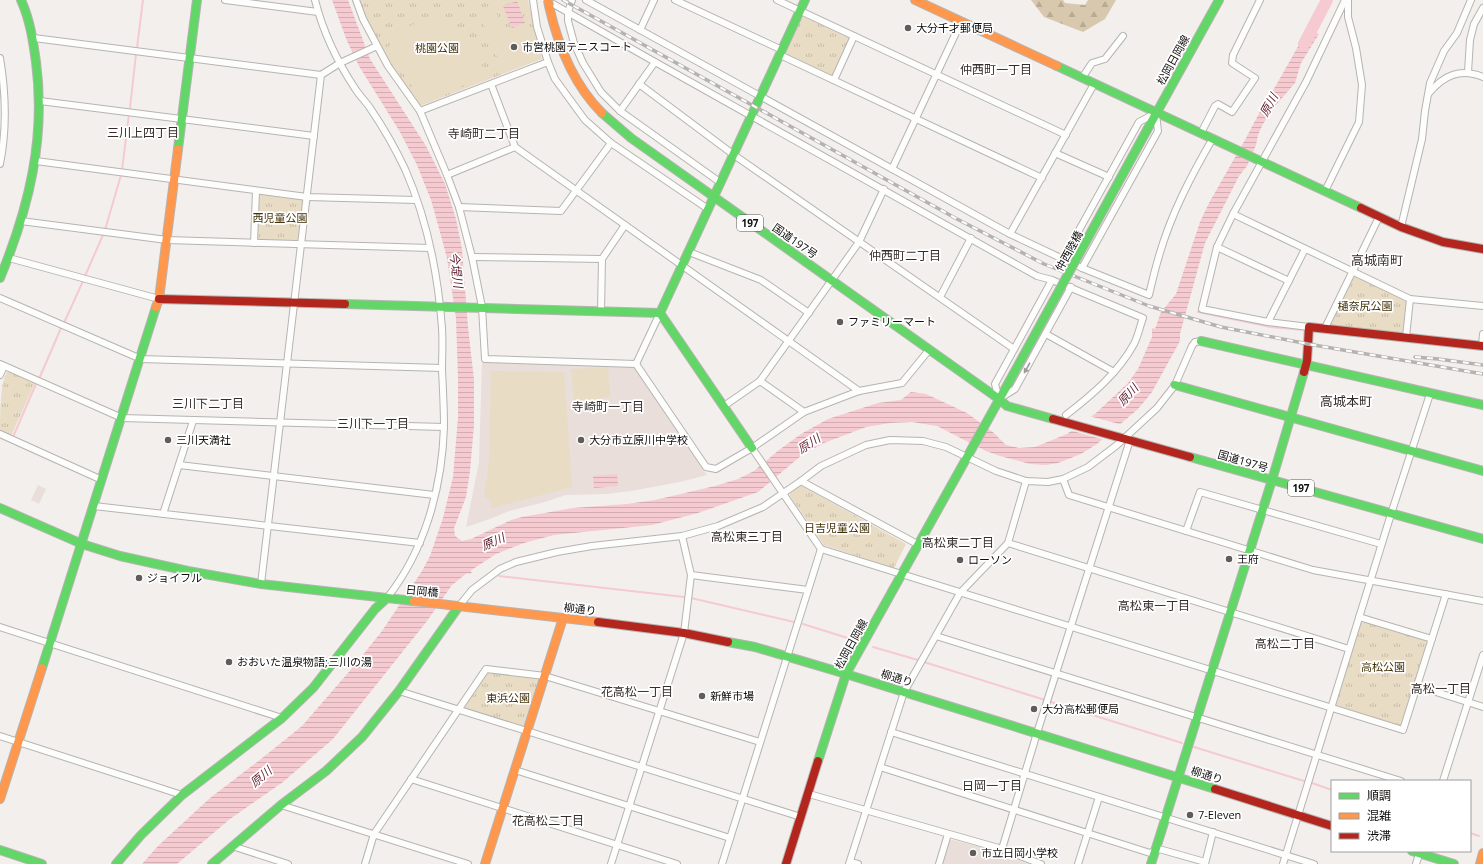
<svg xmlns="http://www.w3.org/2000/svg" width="1483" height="864" font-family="'Open Sans','Noto Sans JP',sans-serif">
<defs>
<pattern id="forest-firs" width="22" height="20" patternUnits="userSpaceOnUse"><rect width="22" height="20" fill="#d8c9ae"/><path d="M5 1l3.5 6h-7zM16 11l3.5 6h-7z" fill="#b8ab94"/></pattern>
<pattern id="park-tufts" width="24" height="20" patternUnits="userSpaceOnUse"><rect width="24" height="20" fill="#e9dcc5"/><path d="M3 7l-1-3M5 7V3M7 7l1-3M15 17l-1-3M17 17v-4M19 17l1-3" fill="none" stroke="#c7bca8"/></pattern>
<pattern id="water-rules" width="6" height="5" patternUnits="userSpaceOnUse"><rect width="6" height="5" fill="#f5cad0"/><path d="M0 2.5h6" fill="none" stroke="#d1acb1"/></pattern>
</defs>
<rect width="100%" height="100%" fill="#f3efed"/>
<g fill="#e9ded9">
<path d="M482,362L632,367L636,369L707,475L680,482L631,491L606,494L566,495L541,503L509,511L490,519L466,527L479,462Z"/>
<path d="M38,485L46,489L39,504L31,500Z"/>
<path d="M949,840H953L996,851L1028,864H942Z"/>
</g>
<path fill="url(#forest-firs)" d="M1031,0H1063L1065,3L1085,5L1088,0H1116L1105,19L1083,32L1044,17Z"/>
<g fill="url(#park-tufts)">
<path d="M358,0H528L542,59L420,106L387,60Z"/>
<path d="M805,17L849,37L850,40L834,74L831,76L787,55L786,52L802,18Z"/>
<path d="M261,194L302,199L303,202L299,239L296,241L259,240L258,238L259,196Z"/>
<path d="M1357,276L1405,299L1406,302L1403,331L1401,333L1332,326L1331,324L1353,278Z"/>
<path d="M8,371L35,383L11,436L0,431C0,417 0,378 8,371Z"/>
<path d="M799,486H802L906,544L894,568L824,545L790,496V493Z"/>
<path d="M1365,622L1426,640L1427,644L1401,724L1398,726L1335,705L1360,623Z"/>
<path d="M489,673L536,677L538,680L524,724L522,726L466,709L465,706L487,674Z"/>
</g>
<g fill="#e9dcc5">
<path d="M492,4L507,36L527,29L538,58L503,71L478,11Z"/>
<path d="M424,20L450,21L465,33L473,42L487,77L421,101L388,49C396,31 407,27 424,20Z"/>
<path d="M608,367L610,397L574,402L571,369Z"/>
<path d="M491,371L564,372L572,487C545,495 518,500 491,509L492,503L484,496L489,463Z"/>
</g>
<g fill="url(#water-rules)">
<path d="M332,0H348L370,59L426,146L445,184L456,219L462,249L468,327L474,380V425L470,471L466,497L456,523L454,528L455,536L462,541L471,539L511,520L522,517L573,508L627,504L655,500L715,486L738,479L754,471L779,450L801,434L828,419L878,403L901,400L911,392L926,394L967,413L994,433L1006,445L1019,448L1035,447L1067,434L1096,413L1128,383L1138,369L1152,337V328L1155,329L1161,312L1176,294L1200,222L1209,203L1246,138L1264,104L1275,87L1308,29L1319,34L1301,63L1295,83L1275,106L1263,124L1258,135L1256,145L1247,166L1239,176L1205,243L1180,334V341L1152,392L1138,409L1097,444L1081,454L1058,463L1046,465L1030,464L1000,456L986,451L937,426L912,422L890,423L866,427L824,443L802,455L758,492L698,513L652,525L554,535L524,543L496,554L470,571L472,572L470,574L467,573L452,585L427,621L333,739L283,782L230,819L177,864H142L158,846L210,798L261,759L302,726L354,666L382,631L422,571L430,556L443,518L453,477L458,417V379L456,318L447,258L438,225L431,200L417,165L400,132L359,66L347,41Z"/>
<path d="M517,1L525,23L512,28L503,6Z"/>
<path d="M617,474L618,486L594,488L593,476Z"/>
</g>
<path fill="#f3efed" d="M1089,416L1123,425L1105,440L1069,430Z"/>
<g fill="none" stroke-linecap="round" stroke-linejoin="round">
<g stroke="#f5cad0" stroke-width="2">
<path d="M137,48L143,0"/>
<path d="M130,108L136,54"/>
<path d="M122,170L129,114"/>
<path d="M105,230L121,175"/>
<path d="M85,276L103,235"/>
<path d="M1198,312L1271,327L1304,330"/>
<path d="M64,323L83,281"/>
<path d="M39,379L61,328"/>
<path d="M13,437L36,384"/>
<path d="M499,576L684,597"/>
<path d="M691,598L794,622"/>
<path d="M803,624L854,640"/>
<path d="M873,647L918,660"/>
<path d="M924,662L1045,700"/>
<path d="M1051,702L1182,743"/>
<path d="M1194,747L1304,781"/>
<path d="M1312,783L1332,790"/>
<path d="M1470,833L1479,836"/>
</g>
<path stroke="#f5cad0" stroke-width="12" d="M1304,44L1327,0"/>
<g stroke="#b6b4b2" stroke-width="8">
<g id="street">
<path d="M225,0L318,12"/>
<path d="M315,0C323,32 338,63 356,90C360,96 366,102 370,108C383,127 395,148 405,169C427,219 438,274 442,328C443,342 442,356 442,370C443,389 444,408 444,427C442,488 425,550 387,598"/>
<path d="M356,0L363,19L388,66L420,111L447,175L459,207L472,257L482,307L485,359L636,364"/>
<path d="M533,0L537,27L548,62L555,79L585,120L611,143L708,209"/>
<path d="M572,0L568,12V21L574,43L583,63L601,92L620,111L721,183"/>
<path d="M586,0L1010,234L1082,268L1149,295C1152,282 1155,269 1159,256C1171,214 1191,176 1213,138"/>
<path d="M675,0L782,50"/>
<path d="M777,0L1066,135"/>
<path d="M548,1L655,62L1037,276L1052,280L1143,318C1140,326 1138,336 1134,344C1118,373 1092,395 1066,415"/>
<path d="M640,30L654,0"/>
<path d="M34,38L321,75L340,63L377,46"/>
<path d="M780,55L1042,178"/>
<path d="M0,58C6,94 7,129 0,164"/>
<path d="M1468,72L1470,40L1474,24L1483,8"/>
<path d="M1082,78L1092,63L1105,59L1123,36"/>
<path d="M834,80L854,36"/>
<path d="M491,84L515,147L859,391"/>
<path d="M639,84L734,155L1014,349"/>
<path d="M1429,93C1444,75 1460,68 1483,77"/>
<path d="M40,101L314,136"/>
<path d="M420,111L548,62"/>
<path d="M620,111L655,62"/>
<path d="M1201,133L1215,106L1218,104L1232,112L1255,78L1232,63L1233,55L1260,0"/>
<path d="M1055,153L1109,177"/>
<path d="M36,161L307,197L416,200"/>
<path d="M892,169L961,22"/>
<path d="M447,175L515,147"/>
<path d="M1325,191L1359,122L1362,85L1356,48L1348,17V0"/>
<path d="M459,207L561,211L611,143"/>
<path d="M1233,214L1410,299L1483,306"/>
<path d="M21,221L167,240L430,248"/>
<path d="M1401,227L1422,139L1425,111L1430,83L1444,51L1457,33L1471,0"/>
<path d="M1010,234L1094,84"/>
<path d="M254,243L256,191"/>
<path d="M1217,247L1289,281"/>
<path d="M689,252L761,280L809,313"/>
<path d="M472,257L602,259"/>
<path d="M9,258L159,299"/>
<path d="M1063,259L1139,122L1156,113L1158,131L1082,268"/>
<path d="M1052,280L995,384L999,399L1015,389L1071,287"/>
<path d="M940,297L971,238"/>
<path d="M0,298L141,359L442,368"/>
<path d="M601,311L602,259L625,225"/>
<path d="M1268,322L1305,249"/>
<path d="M1309,327L1268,322L1202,309L1217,247L1233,214L1306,82L1345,0"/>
<path d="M1325,328L1379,217"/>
<path d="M1046,334L1114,372"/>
<path d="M1406,337L1410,299"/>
<path d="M1482,346L1483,334"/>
<path d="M0,364L122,418L444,427"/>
<path d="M636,364L706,467L716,469L752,448L804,412L859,391L902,383L929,350"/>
<path d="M636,364L660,313"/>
<path d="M0,375L4,366"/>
<path d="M760,381L804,412"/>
<path d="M724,406L760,381L859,242L884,189"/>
<path d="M0,434L102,480"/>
<path d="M752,448L821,549L1403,730L1446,594"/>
<path d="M179,465L434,495"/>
<path d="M1063,479L1069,495L1313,570L1483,601"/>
<path d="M801,481L919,545"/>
<path d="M94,506L420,543"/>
<path d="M163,514L193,421"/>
<path d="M1186,531L1200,492L1381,544"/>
<path d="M1008,543L1349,649"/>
<path d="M691,575L808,590"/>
<path d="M261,584L321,75"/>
<path d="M459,606L472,590L500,569L516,562L557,552L592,546L682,536L718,526L763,507L801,481L821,466L866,445L890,440L923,441L946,447L996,471L1026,481L1048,482L1063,479L1088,467L1117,445L1157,408L1175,385L1192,346L1195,342L1201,341"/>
<path d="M1359,617L1432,639"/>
<path d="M0,627L282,718"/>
<path d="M936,636L1401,781"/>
<path d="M1417,686L1483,707"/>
<path d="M399,691L801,817"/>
<path d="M891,732L1314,864"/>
<path d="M0,736L182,795"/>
<path d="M880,767L1150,853L1159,849L1205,862"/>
<path d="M515,770L730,838"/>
<path d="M411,779L677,864"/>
<path d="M1443,781L1483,655"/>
<path d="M809,794L1002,849L1041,864"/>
<path d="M281,805L468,864"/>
<path d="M232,846L288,864"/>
<path d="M1002,849L1037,733L1130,440"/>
<path d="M850,862L858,864"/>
<path d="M365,864L374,834L486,669L545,676L760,742"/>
<path d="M611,864L684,633L691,575L682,536"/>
<path d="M722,864L821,549"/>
<path d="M849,864L904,692L960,593L1008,543L1026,481"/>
<path d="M939,864L948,834"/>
<path d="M1078,864L1099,797"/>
<path d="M1205,864L1213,832"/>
<path d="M1283,864L1391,514L1430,394"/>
<path d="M1416,864L1420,851"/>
</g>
</g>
<g stroke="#b6b4b2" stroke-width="10">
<g id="fast">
<path d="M1057,66L1361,208"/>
<path d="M602,113L631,138L999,399L1007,406L1053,419"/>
<path d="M1147,130L1219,0"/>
<path d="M178,149L197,0"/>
<path d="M0,278C29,208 46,138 36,62C33,40 30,20 21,0"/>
<path d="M345,304L660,313"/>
<path d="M660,313L805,0"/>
<path d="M660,313L752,448"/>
<path d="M1201,341L1483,405"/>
<path d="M1175,385L1483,471"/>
<path d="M1190,457L1483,539"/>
<path d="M0,508L82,544L120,556L188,571L261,584L414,601"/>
<path d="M728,642L755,647L846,674L1215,789"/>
<path d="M42,668L156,307"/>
<path d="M818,761L846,674L1009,382"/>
<path d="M0,850L42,864"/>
<path d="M1412,851L1454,864"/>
<path d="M116,864L141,835L182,795L282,718L313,688L375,609L387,598"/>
<path d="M212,864L281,805L326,771L362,737L399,691L459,606"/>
<path d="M1151,864L1272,480L1304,372"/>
</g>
</g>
<g stroke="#b6b4b2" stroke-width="10">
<g id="slow">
<path d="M915,0L1057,66"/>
<path d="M549,6C558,46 573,84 602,113"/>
<path d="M156,307L159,299L178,149"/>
<path d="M414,601L598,622"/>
<path d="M0,799L42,668"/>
<path d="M485,864L563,618"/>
<path d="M1480,864L1483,853"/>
</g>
</g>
<g stroke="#b6b4b2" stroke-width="10">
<g id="jam">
<path d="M1361,208L1401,227L1443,242L1483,249"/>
<path d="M159,299L345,304"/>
<path d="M1304,372L1307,361L1309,327L1483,346"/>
<path d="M1053,419L1190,457"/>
<path d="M598,622L684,633L728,642"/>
<path d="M1215,789L1332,826"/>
<path d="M786,864L818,761"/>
</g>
</g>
<use href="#street" stroke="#fdfdfc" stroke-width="6"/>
<use href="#fast" stroke="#63d668" stroke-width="8"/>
<use href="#slow" stroke="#ff974d" stroke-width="8"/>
<use href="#jam" stroke="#b3261e" stroke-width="8"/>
<g stroke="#b4b3b2" stroke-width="3.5">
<g id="rail">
<path d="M563,0L957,219L1044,264L1149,306L1221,327L1308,344L1483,374"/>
<path d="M1415,357L1438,359L1483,365"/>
</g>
</g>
<use href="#rail" stroke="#fff" stroke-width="2" stroke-dasharray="6" stroke-linecap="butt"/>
<g stroke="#b6b4b2" stroke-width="10" stroke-linecap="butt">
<path id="fast-bridge" d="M1009,382L1147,130"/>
</g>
<g stroke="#b6b4b2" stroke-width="10" stroke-linecap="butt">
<path id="slow-bridge" d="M548,0L549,6"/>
</g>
<use href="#fast-bridge" stroke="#63d668" stroke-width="8"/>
<use href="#slow-bridge" stroke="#ff974d" stroke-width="8"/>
</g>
<defs><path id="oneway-solid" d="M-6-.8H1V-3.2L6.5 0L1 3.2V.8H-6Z"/></defs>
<use fill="#9e9d9c" href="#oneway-solid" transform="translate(1027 368) rotate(119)"/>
<g fill="#5f5c5b" stroke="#fff" stroke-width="1.5">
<circle cx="908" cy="28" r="4"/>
<circle cx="514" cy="47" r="4"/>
<circle cx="840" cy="322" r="4"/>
<circle cx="168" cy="440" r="4"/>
<circle cx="581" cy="440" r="4"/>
<circle cx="1229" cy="559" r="4"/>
<circle cx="960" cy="560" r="4"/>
<circle cx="139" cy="578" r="4"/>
<circle cx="229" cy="662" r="4"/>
<circle cx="702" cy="696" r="4"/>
<circle cx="1034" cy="709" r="4"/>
<circle cx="1190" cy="815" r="4"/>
<circle cx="973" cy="853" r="4"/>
</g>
<g text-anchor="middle" stroke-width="3.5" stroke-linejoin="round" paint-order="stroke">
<g fill="#fff" stroke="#585655" stroke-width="1">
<rect x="737" y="215" width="26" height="16" rx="3"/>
<rect x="1288" y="480" width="26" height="16" rx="3"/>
</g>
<g font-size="10" font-weight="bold" fill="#100d0c">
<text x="750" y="227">197</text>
<text x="1301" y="492">197</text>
</g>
<g font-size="11" fill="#100d0c" stroke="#fff" text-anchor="start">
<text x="916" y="32">大分千才郵便局</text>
<text x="522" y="51">市営桃園テニスコート</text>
<text x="848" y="326">ファミリーマート</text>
<text x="176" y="444">三川天満社</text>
<text x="589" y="444">大分市立原川中学校</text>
<text x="1237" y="563">王府</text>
<text x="968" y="564">ローソン</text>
<text x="147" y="582">ジョイフル</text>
<text x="237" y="666">おおいた温泉物語;三川の湯</text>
<text x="710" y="700">新鮮市場</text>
<text x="1042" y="713">大分高松郵便局</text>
<text x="1198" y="819">7-Eleven</text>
<text x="981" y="857">市立日岡小学校</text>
</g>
<g font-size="11" fill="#423108" stroke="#fff">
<text x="437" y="52">桃園公園</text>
<text x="280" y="222">西児童公園</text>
<text x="1365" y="310">樋奈尻公園</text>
<text x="837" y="532">日吉児童公園</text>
<text x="1383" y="671">高松公園</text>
<text x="508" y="702">東浜公園</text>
</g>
<g font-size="11" fill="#100d0c" stroke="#fff">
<text transform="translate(1173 60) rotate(-61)" y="4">松岡日岡線</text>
<text transform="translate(795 241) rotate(35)" y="4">国道197号</text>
<text transform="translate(1069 251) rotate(-61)" y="4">仲西陸橋</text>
<text transform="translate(1243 461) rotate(16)" y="4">国道197号</text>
<text transform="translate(422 591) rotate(6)" y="4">日岡橋</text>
<text transform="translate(580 609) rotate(7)" y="4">柳通り</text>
<text transform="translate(851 644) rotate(-61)" y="4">松岡日岡線</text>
<text transform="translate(897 678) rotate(17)" y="4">柳通り</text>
<text transform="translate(1207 775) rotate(17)" y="4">柳通り</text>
</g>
<g font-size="12" fill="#342d2a" stroke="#fff">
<text x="996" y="74">仲西町一丁目</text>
<text x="143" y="137">三川上四丁目</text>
<text x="484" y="138">寺崎町二丁目</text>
<text x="905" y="260">仲西町二丁目</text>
<text x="208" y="408">三川下二丁目</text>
<text x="608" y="411">寺崎町一丁目</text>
<text x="373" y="428">三川下一丁目</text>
<text x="747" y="541">高松東三丁目</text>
<text x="958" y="547">高松東二丁目</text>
<text x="1154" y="610">高松東一丁目</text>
<text x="1285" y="648">高松二丁目</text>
<text x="1441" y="693">高松一丁目</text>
<text x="637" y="696">花高松一丁目</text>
<text x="992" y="790">日岡一丁目</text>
<text x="548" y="825">花高松二丁目</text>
</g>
<g font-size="12" font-style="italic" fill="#601c2f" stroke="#fff">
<text transform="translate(1269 105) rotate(-61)" y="4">原川</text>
<text transform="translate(456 270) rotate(83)" y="4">今堤川</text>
<text transform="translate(1128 395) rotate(-48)" y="4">原川</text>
<text transform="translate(809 444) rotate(-33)" y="4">原川</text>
<text transform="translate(493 542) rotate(-24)" y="4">原川</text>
<text transform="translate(261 777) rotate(-40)" y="4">原川</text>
</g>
<g font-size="13" fill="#342d2a" stroke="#fff">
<text x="1377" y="265">高城南町</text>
<text x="1346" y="406">高城本町</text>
</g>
</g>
<rect x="1331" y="780" width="140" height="72" fill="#ffffff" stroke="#9f9e9e"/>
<rect x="1339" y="793" width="20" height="6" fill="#63d668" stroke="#9f9e9e"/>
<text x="1367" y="800" font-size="12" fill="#100d0c">順調</text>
<rect x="1339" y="813" width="20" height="6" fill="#ff974d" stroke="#9f9e9e"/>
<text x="1367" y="820" font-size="12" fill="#100d0c">混雑</text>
<rect x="1339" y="833" width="20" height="6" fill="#b3261e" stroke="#9f9e9e"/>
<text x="1367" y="840" font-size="12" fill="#100d0c">渋滞</text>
</svg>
